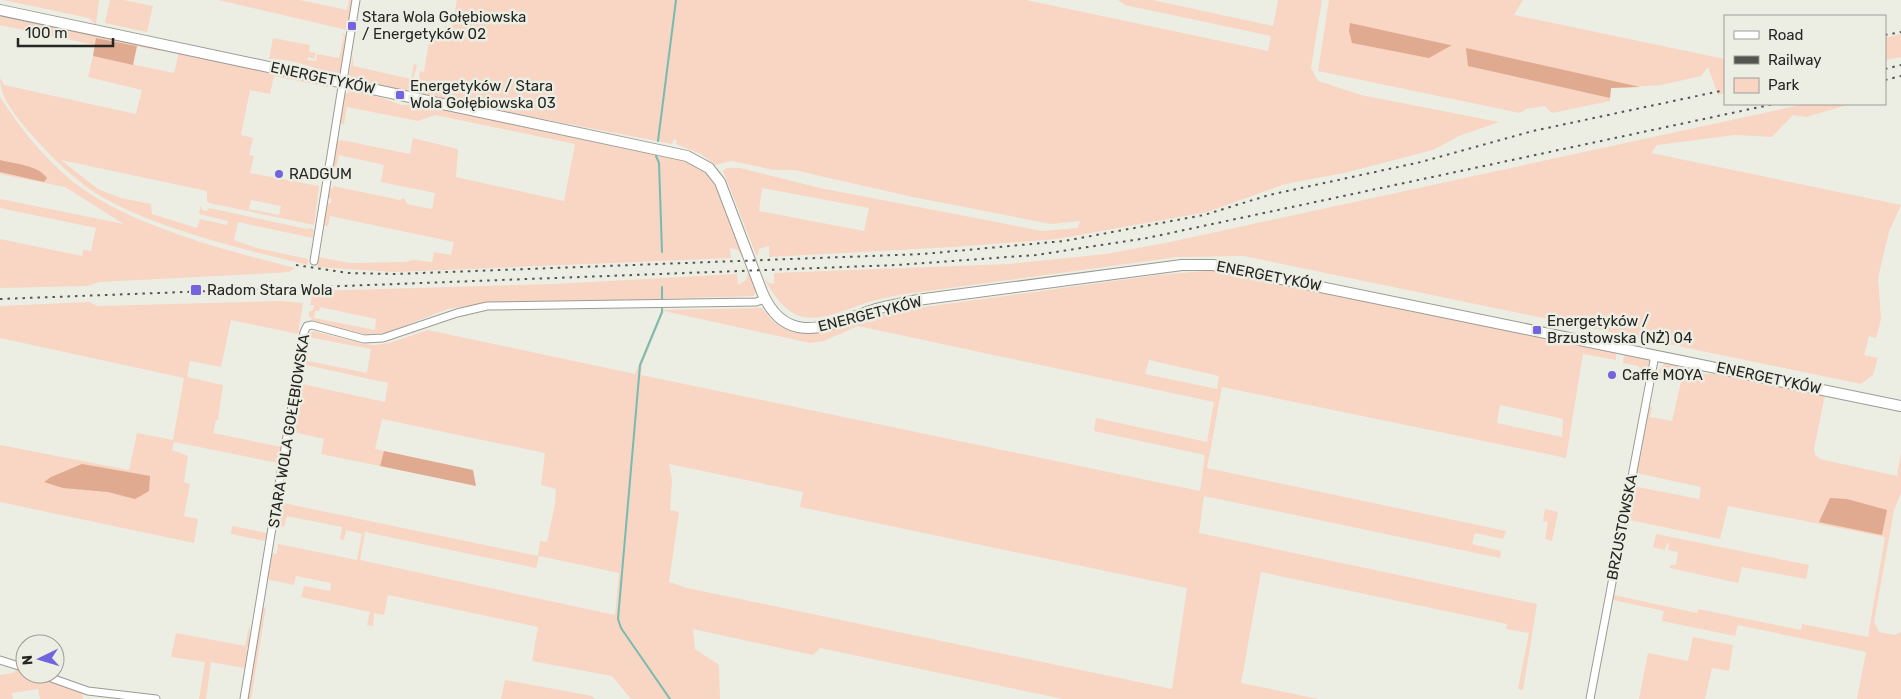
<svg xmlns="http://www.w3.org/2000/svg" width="1901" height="699" font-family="Rubik,sans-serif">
<rect width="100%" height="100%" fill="#eceee4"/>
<g fill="#f9d5c3" fill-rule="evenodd">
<path d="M3,0H99L96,25L89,18Z"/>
<path d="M110,0H124L153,6L147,32L105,23Z"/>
<path d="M218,0H300L347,10L349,0H353L347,30Z"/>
<path d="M455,0H1026L1268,51L1271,36L1125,5L1118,0H1152L1273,26L1278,0H1322L1311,68L1318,81L1361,95L1499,122L1459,136L1433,150L1344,173L1285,184L1207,212L1057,239L954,247L769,257V246L759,249L757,257L723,171L727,168H740L820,188L1042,231L1078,228L1080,221L1051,224L913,197L794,170H774L732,161L715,165L701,154L676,144L677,140L674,139L672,144L419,95L416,93L420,71L424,72L431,29L444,32L445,27L451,29L457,1ZM762,188L869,208L864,231L759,211Z"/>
<path d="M1329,0H1523L1514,15L1725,59V93L1718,95L1708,67L1701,76L1661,85L1611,88L1610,101L1552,113L1545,106L1526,109L1520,113L1318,71Z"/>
<path d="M0,14L161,48L160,51L97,38L95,45L0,25Z"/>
<path d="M342,33L347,36L342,70L337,74C314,69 293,58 269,59L273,38L310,45L309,52L316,53L314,59L308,57L307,60L316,61L317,54L339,58L344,36Z"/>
<path d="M1901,34V57L1885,60V38Z"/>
<path d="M179,52L329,84L328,87L274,76L270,94L250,90L241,135L253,138L249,155L254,156L250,173L319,186L314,225L209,203L207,201V191L61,160L98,189L121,198L151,204L152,214L197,228L200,219L227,225L228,221L199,214L201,205L202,210L207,211L209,208L307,229L311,228L314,230L313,238L238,222L234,240L257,248L308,259V265C246,250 142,226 88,188C66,172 48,153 30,133C17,117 0,99 0,78L4,85L136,114L142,90L88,77L93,56L174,73ZM251,200L281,206L279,215L249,209Z"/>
<path d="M353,55V66L411,79L414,64L417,65L410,90L400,91L355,82L354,77L351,79L349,76Z"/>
<path d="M350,91L379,97L401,105L421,104L684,158L701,167L718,190L743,258L738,250L730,248L731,258L394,272L317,267L318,257L350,263L405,262L413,260L432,262L434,252L451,255L454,242L330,216L328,226L323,225L326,204L331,203V199L327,198L329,188L333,189V186L400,200L404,198L407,204L432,209L435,193L381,182L384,165L339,155L336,169L332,167L336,142L341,140L410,154L413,138L458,149L456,177L564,201L575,144L435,115L418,121L347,107L344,124L339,123L343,96Z"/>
<path d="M0,97C20,128 43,157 72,181C129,226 225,250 295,268L289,272L275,273L99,282L88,286L0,288V239L82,256L83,250L91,251L96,228L0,208V199L124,224L65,187L0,174Z"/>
<path d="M1805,104H1851L1806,117L1793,115L1772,137L1735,135L1657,145L1651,153L1901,205L1889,232L1878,278L1881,319L1876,338L1869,336L1864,355L1878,358L1873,375L1861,384L1244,256L1177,257L905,294C889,297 874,300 860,305C812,323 791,328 764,278L769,283L774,284V273L1009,264L1106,254L1170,242Z"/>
<path d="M1218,270L1238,275L1241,280L1243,273L1616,352V360L1583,354L1566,458L1222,387L1207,468L1506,531L1503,539L1475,533L1472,544L1501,551L1500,558L1204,496L1199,533L1537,604L1523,690L1518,689L1529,633L1506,629L1507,624L1261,572L1241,683L1319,699H1063L820,648L813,655L693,629L695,649L719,665L720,699H631L612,676L532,661L538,627L388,595L384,615L374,613L373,626L367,625L370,612L301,597L304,586L330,591L331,583L296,576L294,585L267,579L268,570H272L269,567L271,553L277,554L278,544L357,560L362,534L346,530L344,540L340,539L342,527L287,516L284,527L277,526V517H280V513H278L280,499L283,500V503L538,556L540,541L547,542L555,504L556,489L541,485L545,453L382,419L375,449L384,451L380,466L321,454L324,439L293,432L292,442H289L299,380H302V384L385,402L388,383L306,365L304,375L300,374L301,363L303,360L367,373L371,349L308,337L313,331L364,344L375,345L389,343L428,330L635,374L662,310L762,308C790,349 822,330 860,320C879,314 898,311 917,308L1158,275ZM664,311L810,343L824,341L858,326L1214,402L1207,442L1096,418L1094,431L1205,455L1200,491L641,375L642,365ZM1149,360L1219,376L1217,389L1145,374ZM1500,405L1563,419L1562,437L1497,423ZM669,464L803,492L800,507L1187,588L1172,689L687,588L669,582L679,512L670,510L672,480ZM365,532L536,568L539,556L619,573L615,615L360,560Z"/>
<path d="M748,273L756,289L754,296L480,304L448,309L386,333L364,334L313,321L309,316V312L313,310L314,305H310L313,291L555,284L737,274L738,285L746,280ZM320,307L376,319L375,330L314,318L315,311H319Z"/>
<path d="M280,301L303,303L298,334L231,320L221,367L190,361L187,377L223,385L218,420H216L213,433L281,447L278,463L174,442L172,450L188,456L184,482L190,484L184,516L198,519L194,543L0,502V445L129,470L137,433L173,440L184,378L0,338V306L89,302L98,306Z"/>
<path d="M1624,354L1649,359L1647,380L1642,379V371L1638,366L1623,363Z"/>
<path d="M1665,363L1705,374H1720L1825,395L1814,449L1815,455L1820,459L1897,476L1901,453V493L1894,510L1874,622L1879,632L1895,635L1901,632V699H1857L1866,652L1738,625L1735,636L1662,621L1664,611L1613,600L1614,595L1697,613L1698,609L1801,630L1802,624L1868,637L1885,537L1728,506L1720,539L1630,520L1628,527L1626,526L1633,486L1699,499L1701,487L1636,473L1648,406L1652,407L1650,417L1672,421L1681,382L1659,378L1656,382L1658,371Z"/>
<path d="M1545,509L1558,512L1552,541L1545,539L1548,522L1543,521Z"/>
<path d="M232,526L267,533L265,541L231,534Z"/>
<path d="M1656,534L1809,565L1806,579L1742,567L1738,583L1670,568V565H1676L1678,552L1668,550L1669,544L1667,543L1665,550L1653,547Z"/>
<path d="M266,607L251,699H247L262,609Z"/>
<path d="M250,623L249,647L246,648L247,652L244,668L211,662L206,699H199L205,662L171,657L176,633L245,646Z"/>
<path d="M1693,637L1733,645L1729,671L1712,668L1705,699H1639L1648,653L1688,661Z"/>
<path d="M18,669L25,672V674H32L82,692L83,699H40L38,689L12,693L13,699H0V675L13,673Z"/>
<path d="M505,680L592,696L595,699H501Z"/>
</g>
<g fill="#dfaa8f">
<path d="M1350,23L1450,45H1452L1429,58L1352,43L1349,31Z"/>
<path d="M96,38L137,46L133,65L93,56Z"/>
<path d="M1466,48L1640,87L1611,88L1610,98L1468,66Z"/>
<path d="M0,160C15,164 38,165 47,178L44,182L0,172Z"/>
<path d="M384,451L473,470L476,486L380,466Z"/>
<path d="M82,464L150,476L149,491L135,499L108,492L63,488L44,482L51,477Z"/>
<path d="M1830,498L1847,499L1887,510L1882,535L1819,522Z"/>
</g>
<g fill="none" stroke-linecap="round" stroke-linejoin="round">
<g stroke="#76bcb1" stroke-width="2">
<path d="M658,141L676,0"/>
<path d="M656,156L659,163L662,252"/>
<path d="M662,287V312L640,365L618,619L621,628L670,699"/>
</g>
<g stroke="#9a9c93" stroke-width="9">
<g id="minor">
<path d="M314,261L356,0"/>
<path d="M0,660L25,668"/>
<path d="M40,674L88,691L156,699"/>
<path d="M244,699L304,332L307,326L312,325L364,339L383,338L457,313L487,306L756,302L765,299"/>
<path d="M1590,699L1655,355"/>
</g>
</g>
<g stroke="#9a9c93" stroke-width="12">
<path id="secondary" d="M0,10L687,156L709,168L720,182L762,292C787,351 833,323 876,309C890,305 904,303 917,300L1182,265H1213L1901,406"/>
</g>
<use href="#minor" stroke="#fff" stroke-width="7"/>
<use href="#secondary" stroke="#fff" stroke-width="10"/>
<g stroke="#545550" stroke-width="2" stroke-dasharray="2.5 5" stroke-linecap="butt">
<path d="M1885,35L1901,32"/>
<path d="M1885,69L1901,65"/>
<path d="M1885,80L1901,76"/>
<path d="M296,265L348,273L395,274L923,254L1064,241L1204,215L1269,195L1421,162L1533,131L1725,90"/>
<path d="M0,299L897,265L1036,255L1147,238L1774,104"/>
</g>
</g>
<g fill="#7463de" stroke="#eceee4" stroke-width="2">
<rect x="347" y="21" width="10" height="10" rx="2.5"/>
<rect x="395" y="90" width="10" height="10" rx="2.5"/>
<circle cx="279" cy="174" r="5"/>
<rect x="190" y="284" width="12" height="12" rx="2.5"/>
<rect x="1532" y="325" width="10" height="10" rx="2.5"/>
<circle cx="1612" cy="375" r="5"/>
</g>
<g text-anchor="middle" stroke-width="5" stroke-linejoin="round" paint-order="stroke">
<g font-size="15" fill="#262723" stroke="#eceee4" text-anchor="start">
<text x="362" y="22">Stara Wola Gołębiowska<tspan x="362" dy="17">/ Energetyków 02</tspan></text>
<text x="410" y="91">Energetyków / Stara<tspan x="410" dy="17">Wola Gołębiowska 03</tspan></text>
<text x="289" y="179">RADGUM</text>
<text x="207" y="295">Radom Stara Wola</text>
<text x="1547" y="326">Energetyków /<tspan x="1547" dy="17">Brzustowska (NŻ) 04</tspan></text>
<text x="1622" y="380">Caffe MOYA</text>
</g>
<g font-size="15" fill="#262723" stroke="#eceee4">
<text transform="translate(323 78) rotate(12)" y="5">ENERGETYKÓW</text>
<text transform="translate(1269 276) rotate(11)" y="5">ENERGETYKÓW</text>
<text transform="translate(870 314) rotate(-14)" y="5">ENERGETYKÓW</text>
<text transform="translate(1769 378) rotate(12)" y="5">ENERGETYKÓW</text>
<text transform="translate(289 431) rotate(-81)" y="5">STARA WOLA GOŁĘBIOWSKA</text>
<text transform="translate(1622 527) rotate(-79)" y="5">BRZUSTOWSKA</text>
</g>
</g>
<rect x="1724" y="15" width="162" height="90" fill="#eceee4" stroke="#9d9e97"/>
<rect x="1734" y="31" width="25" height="8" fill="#ffffff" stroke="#9d9e97"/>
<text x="1768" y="40" font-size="15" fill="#262723">Road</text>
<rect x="1734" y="56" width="25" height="8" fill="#545550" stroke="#9d9e97"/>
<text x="1768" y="65" font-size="15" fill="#262723">Railway</text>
<rect x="1734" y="78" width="25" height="15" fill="#f9d5c3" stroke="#9d9e97"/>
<text x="1768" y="90" font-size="15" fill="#262723">Park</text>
<g transform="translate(40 659) rotate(265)"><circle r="24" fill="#eceee4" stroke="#9d9e97"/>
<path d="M0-4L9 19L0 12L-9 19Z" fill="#7463de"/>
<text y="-8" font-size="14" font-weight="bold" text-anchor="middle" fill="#262723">N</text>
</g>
<path d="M18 38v8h95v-8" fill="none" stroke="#262723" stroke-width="2.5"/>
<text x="25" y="38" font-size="15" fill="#262723" stroke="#eceee4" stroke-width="4" paint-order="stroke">100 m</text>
</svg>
